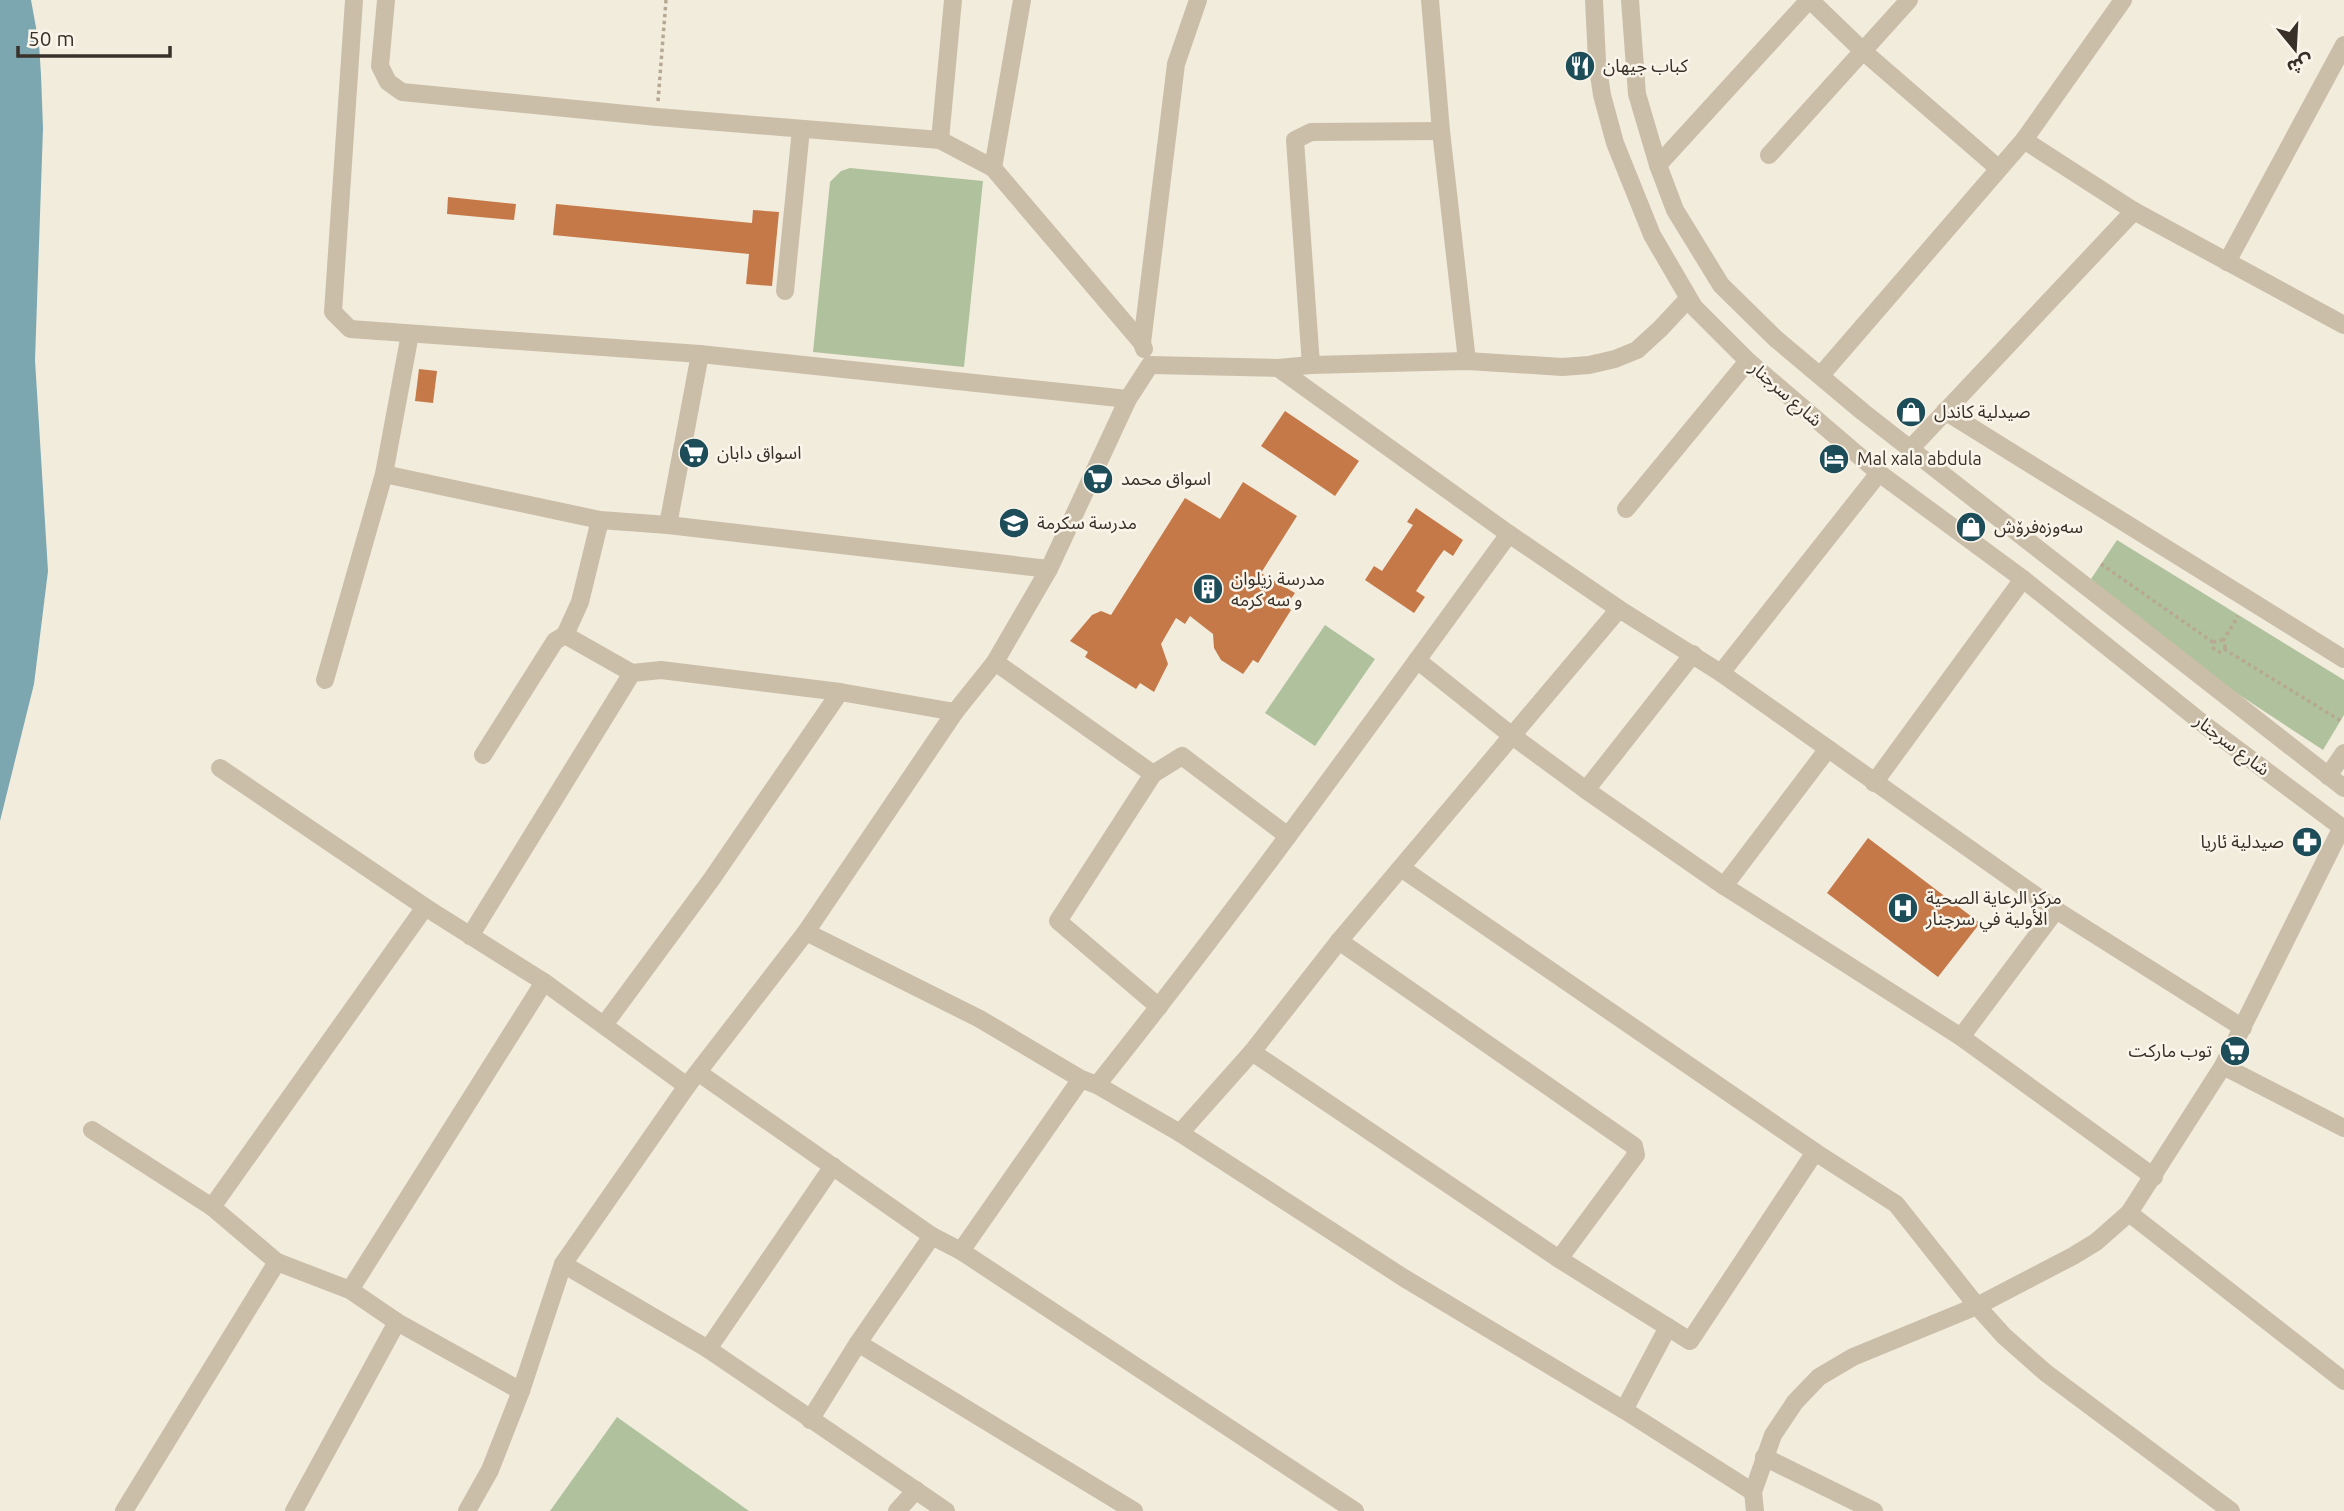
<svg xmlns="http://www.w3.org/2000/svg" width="2344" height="1511" font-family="Ubuntu,'Noto Sans Arabic',sans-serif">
<rect width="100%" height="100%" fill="#f2ecdd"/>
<g fill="#b0c29d">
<path d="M850,168L983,181L964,367L813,352L830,182L841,171Z"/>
<path d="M2117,540L2344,680V715L2323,750L2203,671L2087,585Z"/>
<path d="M1325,625L1375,659L1315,746L1265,713Z"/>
<path d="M617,1417L749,1511H550Z"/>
</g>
<path fill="#7ca6b0" d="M0,0H31L39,44L41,75L43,128L35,360L48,571L34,684L0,821Z"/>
<g fill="#c67948">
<path d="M448,197L516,204L514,220L447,214Z"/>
<path d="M556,204L752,223L753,210L779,212L772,286L746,284L749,254L553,235Z"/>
<path d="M419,369L437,371L433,403L415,401Z"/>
<path d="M1285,411L1359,461L1335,496L1261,446Z"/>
<path d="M1243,482L1297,516L1261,573L1295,593L1286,606L1291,610L1258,663L1253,660L1243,674L1221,660L1214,648L1213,634L1190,616L1185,624L1176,618L1161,644L1168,664L1154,692L1140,683L1136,689L1085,657L1088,652L1070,641L1092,615L1101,611L1111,615L1185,498L1220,519Z"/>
<path d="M1416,508L1463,540L1453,556L1444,550L1438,558L1416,591L1425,597L1414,613L1365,580L1374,566L1382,571L1413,525L1407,522Z"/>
<path d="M1868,838L1980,923L1938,977L1827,893Z"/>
</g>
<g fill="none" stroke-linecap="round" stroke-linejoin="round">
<g stroke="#b7a893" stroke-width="3.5" stroke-dasharray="3.5 3.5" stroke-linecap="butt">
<path d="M658,101L666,0"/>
<path d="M2101,564L2214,643"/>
<circle cx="2219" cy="646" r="6"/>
<path d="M2223,641L2238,616"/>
<path d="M2224,649L2341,721"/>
</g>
<g stroke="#cbbea9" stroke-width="18">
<path d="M354,0L333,312L350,329L700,354L1128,399"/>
<path d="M386,0L380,66L388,82L402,92L657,117L940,140L993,168"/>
<path d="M1022,0L993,168L1142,343"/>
<path d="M1430,0L1441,131L1467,361"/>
<path d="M1594,0L1597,61L1602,95L1615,143L1652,235L1694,307L1748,361L1879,473L2023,579L2206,726L2344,829"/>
<path d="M1630,0L1637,94L1658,165L1675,210L1721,285L1776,339L1863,412L2344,788"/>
<path d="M1810,0L1864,52L1998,168"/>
<path d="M940,140L953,0"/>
<path d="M2024,140L2134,211L2344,325"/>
<path d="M1769,155L1909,0"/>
<path d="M1658,165L1809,0"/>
<path d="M2227,262L2344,45"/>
<path d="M785,291L801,129"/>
<path d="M1144,349L1142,343L1176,64L1198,0"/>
<path d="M1150,365L1278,368L1311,365L1467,361L1562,367L1589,365L1615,359L1637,350L1660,329L1688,299"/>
<path d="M1311,365L1295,140L1311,132L1441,131"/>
<path d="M1278,368L1509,534L1619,609L1721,673L2056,910L2243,1028"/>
<path d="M1821,375L2024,140L2123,0"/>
<path d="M1945,411L2344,659"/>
<path d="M1911,448L2134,211"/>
<path d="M384,474L600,520L668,525L1049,569"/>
<path d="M1626,509L1748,361"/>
<path d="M668,525L700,354"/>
<path d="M565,635L580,602L600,520"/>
<path d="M1417,660L1511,735L1586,790L1724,886L1961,1037L2154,1177"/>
<path d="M995,662L1153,774"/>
<path d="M1721,673L1879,473"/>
<path d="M325,680L384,474L410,334"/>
<path d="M483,755L555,641L565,635L632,673"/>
<path d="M220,768L425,907L544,982L687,1086"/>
<path d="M2328,776L2344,753"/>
<path d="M1874,783L2023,579"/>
<path d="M1586,790L1693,654"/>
<path d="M1401,868L1815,1152L1896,1204L1977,1306L2004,1336L2046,1373L2231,1511"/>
<path d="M1724,886L1827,750"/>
<path d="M806,932L980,1019L1081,1079L1097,1085L1180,1133L1404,1278L1624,1410L1753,1492"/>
<path d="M470,936L632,673L661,670L840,692L955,712"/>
<path d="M1339,941L1634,1146L1636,1155L1559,1259"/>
<path d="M1159,1007L1058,921L1153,774L1182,756L1288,836"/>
<path d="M604,1025L711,880L840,692"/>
<path d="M1961,1037L2056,910"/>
<path d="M1252,1052L1559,1259L1690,1341L1815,1152"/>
<path d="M2223,1066L2344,1128"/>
<path d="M699,1073L932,1236L961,1251L1355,1511"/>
<path d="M1097,1085C1240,906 1374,719 1509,534"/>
<path d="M92,1130L212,1207L277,1262L350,1290L397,1322L521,1391"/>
<path d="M1180,1133L1252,1052L1339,941L1619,609"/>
<path d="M212,1207L425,907"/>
<path d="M2129,1213L2344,1381"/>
<path d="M961,1251L1081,1079"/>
<path d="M563,1264L708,1349L946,1511"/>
<path d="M350,1290L544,982"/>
<path d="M858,1343L1134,1511"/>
<path d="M708,1349L833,1166"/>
<path d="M1624,1410L1668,1327"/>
<path d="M810,1420L858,1343L932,1236"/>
<path d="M1764,1457L1874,1511"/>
<path d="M124,1511L277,1262"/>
<path d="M294,1511L397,1322"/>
<path d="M467,1511L490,1470L521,1391L563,1264L687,1086L806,932L955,712L995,662L1049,569L1128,399L1150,365"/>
<path d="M897,1511L916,1490"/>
<path d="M1755,1511L1753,1492L1773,1435L1795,1402L1819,1377L1853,1357L1977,1306L2073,1256L2096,1242L2129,1213L2223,1066L2342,827"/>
</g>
</g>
<defs>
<g id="restaurant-disc" transform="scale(1.575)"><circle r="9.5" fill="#1e4d5a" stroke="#faf5ea"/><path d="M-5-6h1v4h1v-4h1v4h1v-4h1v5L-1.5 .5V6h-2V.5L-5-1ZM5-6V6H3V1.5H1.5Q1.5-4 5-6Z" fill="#fff"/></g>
<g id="shop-disc" transform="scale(1.575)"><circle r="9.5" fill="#1e4d5a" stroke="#faf5ea"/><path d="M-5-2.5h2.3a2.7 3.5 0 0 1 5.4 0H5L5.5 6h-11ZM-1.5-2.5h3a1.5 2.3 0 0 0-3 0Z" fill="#fff"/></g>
<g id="supermarket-disc" transform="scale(1.575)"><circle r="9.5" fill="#1e4d5a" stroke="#faf5ea"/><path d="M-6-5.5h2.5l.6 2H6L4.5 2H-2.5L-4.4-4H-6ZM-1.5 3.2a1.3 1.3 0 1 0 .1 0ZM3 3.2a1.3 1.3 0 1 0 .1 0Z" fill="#fff"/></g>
<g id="hotel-disc" transform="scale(1.575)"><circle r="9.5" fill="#1e4d5a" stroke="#faf5ea"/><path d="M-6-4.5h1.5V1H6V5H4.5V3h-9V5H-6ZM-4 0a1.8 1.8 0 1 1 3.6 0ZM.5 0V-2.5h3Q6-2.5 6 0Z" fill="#fff"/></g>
<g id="school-disc" transform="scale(1.575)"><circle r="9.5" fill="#1e4d5a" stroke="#faf5ea"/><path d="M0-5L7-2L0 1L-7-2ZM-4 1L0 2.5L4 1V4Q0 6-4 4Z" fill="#fff"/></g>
<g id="building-disc" transform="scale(1.575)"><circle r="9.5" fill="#1e4d5a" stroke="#faf5ea"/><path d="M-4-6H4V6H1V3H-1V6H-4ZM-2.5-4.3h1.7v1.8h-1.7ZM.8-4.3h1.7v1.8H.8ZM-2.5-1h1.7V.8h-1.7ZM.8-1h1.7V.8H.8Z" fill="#fff"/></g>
<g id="pharmacy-disc" transform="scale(1.575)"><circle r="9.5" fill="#1e4d5a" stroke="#faf5ea"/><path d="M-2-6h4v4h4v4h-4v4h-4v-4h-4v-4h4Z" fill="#fff"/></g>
<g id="hospital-disc" transform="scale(1.575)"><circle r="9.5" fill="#1e4d5a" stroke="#faf5ea"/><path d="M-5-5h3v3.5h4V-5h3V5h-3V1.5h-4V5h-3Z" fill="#fff"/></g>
</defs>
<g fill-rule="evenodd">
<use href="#restaurant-disc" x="1580" y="66"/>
<use href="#shop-disc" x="1911" y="412"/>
<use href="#supermarket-disc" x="694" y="453"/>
<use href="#hotel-disc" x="1834" y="459"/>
<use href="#supermarket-disc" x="1098" y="479"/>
<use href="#school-disc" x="1014" y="523"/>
<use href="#shop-disc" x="1971" y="527"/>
<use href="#building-disc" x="1208" y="589"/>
<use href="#pharmacy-disc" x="2307" y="842"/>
<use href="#hospital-disc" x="1903" y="908"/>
<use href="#supermarket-disc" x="2235" y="1051"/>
</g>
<g text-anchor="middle" stroke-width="5" stroke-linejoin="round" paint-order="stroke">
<g font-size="18" fill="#383029" stroke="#faf5ea" text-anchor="start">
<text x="1603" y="72">كباب جيهان</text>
<text x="1934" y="418">صيدلية كاندل</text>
<text x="717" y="459">اسواق دابان</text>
<text x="1857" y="465">Mal xala abdula</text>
<text x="1121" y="485">اسواق محمد</text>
<text x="1037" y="529">مدرسة سكرمة</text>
<text x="1994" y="533">سەوزەفرۆش</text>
<text x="1231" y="585">مدرسة زيلوان<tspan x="1231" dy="21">و سه كرمه</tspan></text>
<text x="2284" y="848" text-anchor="end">صيدلية ئاريا</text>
<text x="1926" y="904">مركز الرعاية الصحية<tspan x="1926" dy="21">الأولية في سرجنار</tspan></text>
<text x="2212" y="1057" text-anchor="end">توب ماركت</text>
</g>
<g font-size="18" fill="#383029" stroke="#faf5ea">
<text transform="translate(1786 394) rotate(41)" y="6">شارع سرجنار</text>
<text transform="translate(2232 745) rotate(37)" y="6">شارع سرجنار</text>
</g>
</g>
<g transform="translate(2295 49) rotate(162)" stroke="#faf5ea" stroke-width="5" paint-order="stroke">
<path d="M0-5L12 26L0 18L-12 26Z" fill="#383029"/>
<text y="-10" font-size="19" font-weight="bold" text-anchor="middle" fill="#383029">ش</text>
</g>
<path d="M18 46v10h152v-10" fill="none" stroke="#383029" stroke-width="3.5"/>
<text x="28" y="46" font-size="21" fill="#383029" stroke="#faf5ea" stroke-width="5" paint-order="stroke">50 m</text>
</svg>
